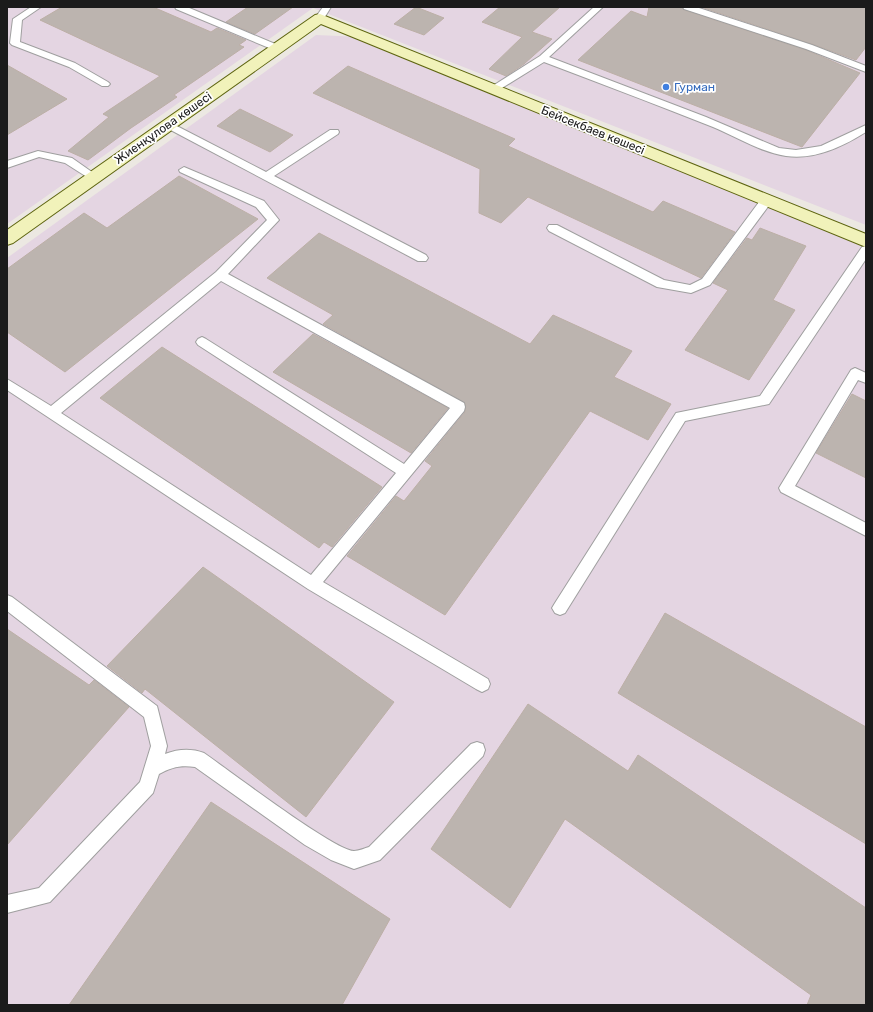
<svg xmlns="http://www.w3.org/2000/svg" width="873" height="1012" font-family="Rubik,sans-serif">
<rect width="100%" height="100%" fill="#ece8e2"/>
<g fill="#e4d5e2">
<path d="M7,7H866V225L313,8L7,224Z"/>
<path d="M316,35L361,37L866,241V1005H7V258Z"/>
</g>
<g fill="#bcb4af" stroke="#bcafa6">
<path d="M62,7H153L211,32L217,28L246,40L239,45L244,47L174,95L177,97L131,128L88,160L68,151L109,117L103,114L160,76L40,20Z"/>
<path d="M248,7H293L255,34L226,22Z"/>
<path d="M416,7L444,18L424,35L394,24Z"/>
<path d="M500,7H560L532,32L552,39L524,64L506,76L489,69L522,37L482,22Z"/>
<path d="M649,7H682L684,10L806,50L860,73L802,147L578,60L631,11L647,17Z"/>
<path d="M701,7H866V47L856,60L812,44Z"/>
<path d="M7,65L67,99L7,135Z"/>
<path d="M348,66L515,139L508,146L653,212L663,201L735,232L701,278L528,197L501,223L479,213L480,169L313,93Z"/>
<path d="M240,109L293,135L270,152L217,126Z"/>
<path d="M179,176L258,219L65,372L7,332V269L84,213L107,228Z"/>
<path d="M760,228L806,246L773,300L795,310L749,380L685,350L728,290L713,283L747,238L752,240Z"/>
<path d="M319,233L530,344L553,315L632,351L614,377L671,404L648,440L590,411L445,615L347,556L396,496L404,501L432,466L425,461L465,412V403L323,324L333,315L267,278Z"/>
<path d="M313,334L448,408L411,453L273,372Z"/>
<path d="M162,347L382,487L332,547L324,542L319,548L100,398Z"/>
<path d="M852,394L866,401V478L816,453Z"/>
<path d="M203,567L394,702L306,817L145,689L142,693L107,666Z"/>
<path d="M665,613L866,727V844L618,693Z"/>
<path d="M7,629L89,685L94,680L129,707L7,845Z"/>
<path d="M528,704L628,771L638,755L866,908V1005H807L811,995L565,819L510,908L431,849Z"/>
<path d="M211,802L390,919L342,1005H69Z"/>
</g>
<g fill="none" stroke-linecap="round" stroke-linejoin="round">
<g stroke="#9f9f9f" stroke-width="2">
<g id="lane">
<path d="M31,7H41L22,20L20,42L75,63L108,82L110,84L108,86H102L69,67L12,45L10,43L13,19Z"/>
<path d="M175,7H187L280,46L282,48L280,50H274L176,9Z"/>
<path d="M323,7H331L323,20H317L315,18Z"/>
<path d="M594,7H603L549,57L706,117L779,148L796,150L821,146L866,125V132C842,147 815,160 786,156C760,152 737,137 713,127C657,105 600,83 544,62L497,91H491L489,89L491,87L540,56Z"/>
<path d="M683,7H696L812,45L866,66V72L806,49L684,9Z"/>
<path d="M169,122L266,172L330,130H338L339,132L338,134L274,176L426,255L428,258L426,261H418L165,127L164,125Z"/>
<path d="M38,151L72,158L99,177L98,179H90L65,163L39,157L7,168V161Z"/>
<path d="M184,167L264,201L279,220L228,274L464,403L465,407L464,411L323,582L488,679L490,684L488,689L482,692L476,689L308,589L7,390V379L51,406L216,272L267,220L256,207L180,172L179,170ZM221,281L450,408L404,464L206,339L202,337L198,339L196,342L198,345L396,473L311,575L61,413Z"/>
<path d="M766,197L770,198L771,201L770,204L710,285L691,293L657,287L549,231L547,228L549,225H557L664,280L690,285L702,279L762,198Z"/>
<path d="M866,246V259L769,404L685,421L565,613L560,615L555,613L552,608L555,603L676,413L760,396L862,247Z"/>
<path d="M855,368L866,373V383L858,380L795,486L866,523V536L781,492L779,488L851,370Z"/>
<path d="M7,595L12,597L157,706L167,746L165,754C178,749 191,748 204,753C227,769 335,851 354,851C359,851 365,848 369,847L471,744L477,742L483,744L485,750L483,756L380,860L354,869L331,860L305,845L195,767C181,765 172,767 159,774L153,793L50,902L7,913V895L39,888L140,782L151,746L144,717L7,611Z"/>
</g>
</g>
<g stroke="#5e6510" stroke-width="2">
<path id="secondary" d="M320,14L866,234V247L321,24L13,243L7,245V230L315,15Z"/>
</g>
<use href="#lane" fill="#fff" fill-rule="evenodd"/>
<use href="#secondary" fill="#f1f2ba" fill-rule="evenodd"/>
</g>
<circle fill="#3f7fe0" stroke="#fff" stroke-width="1.5" cx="666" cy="87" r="4"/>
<g text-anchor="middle" stroke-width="3.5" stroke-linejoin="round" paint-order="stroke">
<g font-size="12" fill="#366cbe" stroke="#fff" text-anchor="start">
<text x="674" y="91">Гурман</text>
</g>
<g font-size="12" fill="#1b1b1b" stroke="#fff">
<text transform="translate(163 128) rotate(-35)" y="4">Жиенқұлова көшесі</text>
<text transform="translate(593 130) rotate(22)" y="4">Бейсекбаев көшесі</text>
</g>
</g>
<rect width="873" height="1012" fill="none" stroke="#1b1b1b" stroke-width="16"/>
</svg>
